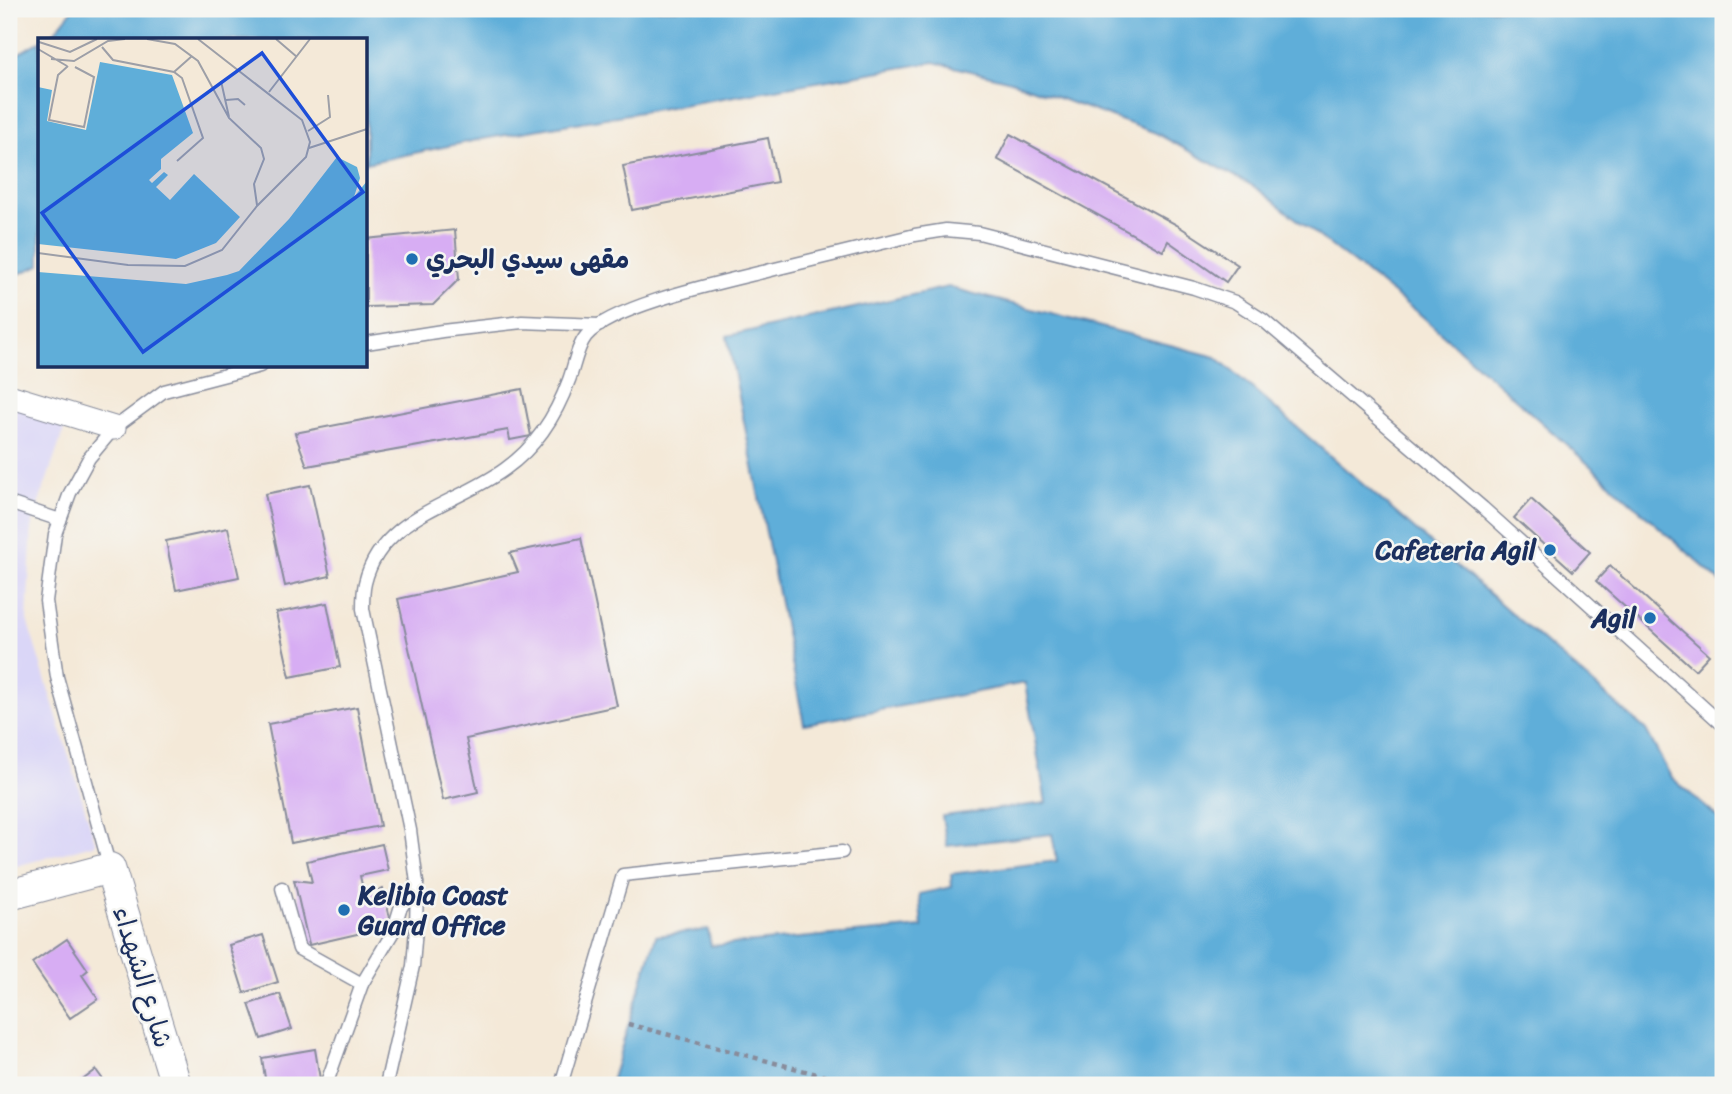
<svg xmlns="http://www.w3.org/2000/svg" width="1732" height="1094" font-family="Sriracha,'Playpen Sans Arabic',sans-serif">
<rect width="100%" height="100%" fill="#f6f6f2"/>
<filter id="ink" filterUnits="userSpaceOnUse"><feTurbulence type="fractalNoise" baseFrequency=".0143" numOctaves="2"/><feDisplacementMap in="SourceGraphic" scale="14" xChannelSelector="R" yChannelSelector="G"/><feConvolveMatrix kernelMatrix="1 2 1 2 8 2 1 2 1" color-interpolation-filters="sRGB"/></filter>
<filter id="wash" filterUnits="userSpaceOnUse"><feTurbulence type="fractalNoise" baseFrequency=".00686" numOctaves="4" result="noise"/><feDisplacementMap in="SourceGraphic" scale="28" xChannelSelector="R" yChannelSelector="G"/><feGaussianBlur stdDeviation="1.57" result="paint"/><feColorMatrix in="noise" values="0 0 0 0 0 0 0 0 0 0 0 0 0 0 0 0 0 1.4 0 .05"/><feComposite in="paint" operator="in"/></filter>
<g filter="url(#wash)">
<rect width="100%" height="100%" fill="#f4e9d8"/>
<path fill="#dad6f7" d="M9,401L67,421L32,523L27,620L96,844L9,868Z"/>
<g fill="#5faed9" stroke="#3d6e9c" stroke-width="2">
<path d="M73,9H1723V584L1422,316L1255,187L1156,133L1011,81L934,62L482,139L366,163V40H41L53,34Z"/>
<path d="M40,41V265L9,278V59Z"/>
<path d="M948,287L1216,357L1646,730L1671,777L1723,822V1085H610L656,936L708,930L711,946L922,927L919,894L952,887L951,874L1057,861L1052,834L947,846L942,816L1046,803L1025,683L804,724L727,336Z"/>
</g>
<g id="blocks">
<g fill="#d7adf3">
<path d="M1010,134L1177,225L1238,265L1226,282L1168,241L1163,251L997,159Z"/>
<path d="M768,138L777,182L632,210L623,166Z"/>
<path d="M455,230L459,279L433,305L366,307V239Z"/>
<path d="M522,389L531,436L510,440L508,430L307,466L295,433Z"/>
<path d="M310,485L330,576L285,586L265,494Z"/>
<path d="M1531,499L1590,552L1573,571L1514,518Z"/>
<path d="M228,528L239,577L176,590L166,541Z"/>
<path d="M581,538L617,706L466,739L478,792L443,800L398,599L518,572L510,553Z"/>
<path d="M1610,566L1709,655L1695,670L1596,581Z"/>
<path d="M327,603L340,667L290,677L276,613Z"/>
<path d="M357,707L380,826L291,843L268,724Z"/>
<path d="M382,844L388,870L360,876L364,894L383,889L392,926L309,945L294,880L312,882L307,861Z"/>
<path d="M263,935L278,982L244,993L229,945Z"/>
<path d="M67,939L88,970L82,975L98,999L70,1018L32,963Z"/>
<path d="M280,994L292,1029L261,1039L249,1004Z"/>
<path d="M315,1049L321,1085H266L262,1058Z"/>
<path d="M96,1070L107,1085H76Z"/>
</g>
</g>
</g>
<g filter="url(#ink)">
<use href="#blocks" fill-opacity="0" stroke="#888c9b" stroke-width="2"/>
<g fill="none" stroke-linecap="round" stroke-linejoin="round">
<g stroke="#888c9b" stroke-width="15">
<g id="service">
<path d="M366,343L442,331L522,322L600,325"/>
<path d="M9,503L60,520"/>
<path d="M110,868L57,677L46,601L55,534L70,493L89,458L114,428L164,391L260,366"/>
<path d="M282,888L299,949L362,984"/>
<path d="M326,1085L362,984L393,932L400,909L417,883"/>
<path d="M386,1085L413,966L416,928L417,883L410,830L363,609C363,601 363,591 365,583C381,516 456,505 505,469C536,447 556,416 569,380C574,367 577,347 586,336C613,304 732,280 775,269C822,258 868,246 915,235L946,230L979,233L1194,288L1235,302L1263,320L1483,508L1723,725"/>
<path d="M561,1085L623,875L842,852"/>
</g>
</g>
<g stroke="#888c9b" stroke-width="25">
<path id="minor" d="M9,396L114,428"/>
</g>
<g stroke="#888c9b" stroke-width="32">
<path id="tertiary" d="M9,895L110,868L176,1085"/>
</g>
<path stroke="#888c9b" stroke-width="4.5" stroke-dasharray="5 5" stroke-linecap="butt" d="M628,1024L858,1085"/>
<use href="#service" stroke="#fff" stroke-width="12"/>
<use href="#minor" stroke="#fff" stroke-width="23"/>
<use href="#tertiary" stroke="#fff" stroke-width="30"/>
</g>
</g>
<g fill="#1f6fb2" stroke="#f6f6f2" stroke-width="2.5">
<circle cx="412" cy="259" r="7"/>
<circle cx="1550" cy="550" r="7"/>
<circle cx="1650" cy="618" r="7"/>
<circle cx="344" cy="910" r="7"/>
</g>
<g text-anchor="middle" stroke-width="5" stroke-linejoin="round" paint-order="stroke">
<g font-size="26" font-weight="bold" fill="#1b2f5e" stroke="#f6f6f2" text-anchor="start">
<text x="426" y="268">مقهى سيدي البحري</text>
<text x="1536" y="559" text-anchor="end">Cafeteria Agil</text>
<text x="1636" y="627" text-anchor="end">Agil</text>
<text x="358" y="904">Kelibia Coast<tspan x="358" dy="30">Guard Office</tspan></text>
</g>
<g font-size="26" fill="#1b2f5e" stroke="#f6f6f2">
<text transform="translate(143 977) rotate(73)" y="9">شارع الشهداء</text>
</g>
</g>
<g transform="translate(38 38)">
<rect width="329" height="329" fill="#f4e9d8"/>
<path d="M62,24L134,37L155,95L123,121V131L111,142L114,145L126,134L130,137L118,149L132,162L156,136L202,179L178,205L138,221L0,206V49L14,52L9,83L48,92ZM299,119L319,129L322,140L316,159L329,143V328H0V234L148,246L189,237L201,233L251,181Z" fill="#5faed9"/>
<path fill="none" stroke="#9d9fa7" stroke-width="2" d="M109,1L137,6L160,23L191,80L223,110L226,121L216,146L219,167M238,1L259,19M1,4L32,14L59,1M64,9L75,22L136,34L144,40L165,100L139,123M0,11L29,28M13,21L36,23L70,3L87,1M30,28L20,37L11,82L46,89L56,39L37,29M136,34L154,18M183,43L191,79M231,54L272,1M188,62L200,61L207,67M270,93L292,79L290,57M271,110L329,91M0,215L90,227L147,228L184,212L219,168L268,119L272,104L264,82L160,1"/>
<path fill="#1d4ed8" fill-opacity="0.15" stroke="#1d4ed8" stroke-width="3.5" d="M224,15L325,154L105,314L4,175Z"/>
<rect width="329" height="329" fill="none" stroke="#1b2f5e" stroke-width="3.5"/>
</g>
<rect width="1732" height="1094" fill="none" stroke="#f6f6f2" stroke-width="35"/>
</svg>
